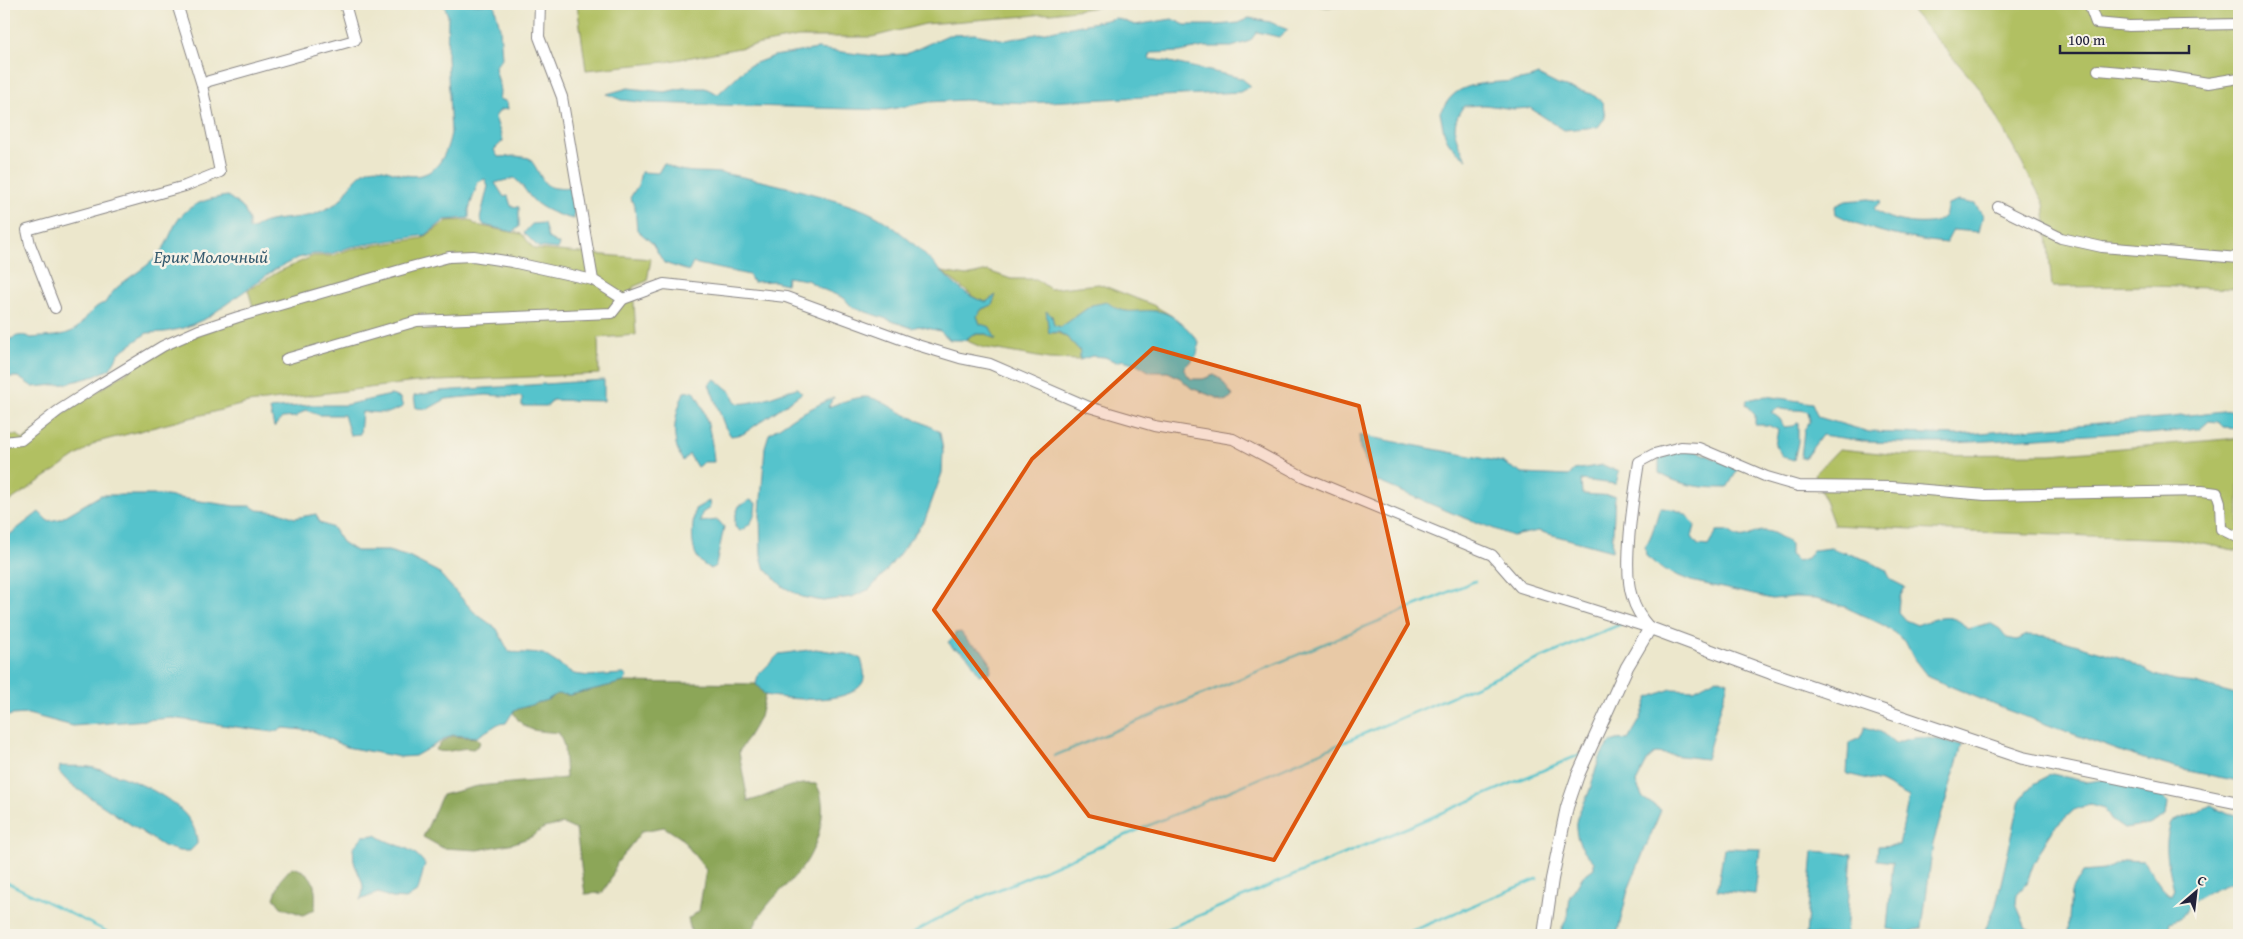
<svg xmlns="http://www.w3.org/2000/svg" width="2243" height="939" font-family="'Gentium Book Plus',serif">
<rect width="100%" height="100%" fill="#f7f3e8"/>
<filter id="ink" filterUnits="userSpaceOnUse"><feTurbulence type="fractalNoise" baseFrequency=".02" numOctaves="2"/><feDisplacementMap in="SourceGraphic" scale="10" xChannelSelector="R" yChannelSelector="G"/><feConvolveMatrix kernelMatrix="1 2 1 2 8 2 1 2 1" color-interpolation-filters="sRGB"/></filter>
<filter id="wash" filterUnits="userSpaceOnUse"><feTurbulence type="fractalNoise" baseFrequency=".0096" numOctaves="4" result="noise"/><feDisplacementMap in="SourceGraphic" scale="20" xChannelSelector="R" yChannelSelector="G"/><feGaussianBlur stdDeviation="1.12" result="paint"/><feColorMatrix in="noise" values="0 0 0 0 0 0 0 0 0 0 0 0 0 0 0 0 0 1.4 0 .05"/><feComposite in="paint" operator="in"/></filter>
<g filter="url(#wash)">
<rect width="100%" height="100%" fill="#ece7cc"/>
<g fill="#b1c062" stroke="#6a714e">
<path d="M577,4H1102L1099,7L1027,16L925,24L872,37H798L665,62L586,70Z"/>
<path d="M1310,4H1455L1326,7Z"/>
<path d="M1906,4H2239V289L2151,286L2052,287L2044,203L1981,90Z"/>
<path d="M470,220L476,225L522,234L534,249L651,259L647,281L633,287L636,335L598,338L599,374L416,382L248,403L97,442L4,505V378L8,435H18L23,440L165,347L255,313L248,290L278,272L313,256H332L350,249L423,238L447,221Z"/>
<path d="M988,271L1011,279H1036L1050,289L1099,284L1153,305L1172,316L1156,311L1137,313L1092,305L1061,327L1054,325L1052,316L1047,312L1049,333C1064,331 1071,341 1080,351V360L1049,359L981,347L965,340L973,334H986L995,340L980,324L977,316L982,309L992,305L995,296L986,302L977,299L942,272L966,276Z"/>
<path d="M2239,438V551L2179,539L1972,532L1834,525L1815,474L1839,449L1900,455L2051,454Z"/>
</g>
<g fill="#8ca658" stroke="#57644a">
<path d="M624,682L756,684L765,695L760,717L739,752L748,801C776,795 784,782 816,784C831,806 817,849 802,868C783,891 760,906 751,935H692L688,919L699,911L706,870L681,838L664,827L642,831L617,863L610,881L602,893L585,894L576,830L563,824L544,828L531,837L514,843L478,850L443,848L423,837L442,795L478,786L566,778L564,746L559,733C537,730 525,734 513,712L518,709L547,700L557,694L570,695Z"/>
<path d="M452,736L477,738L480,741L479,745L473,749C459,746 449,755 435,750L441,743Z"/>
<path d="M292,867C316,873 316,887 315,909L303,915L281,907L274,898L281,879Z"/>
</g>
<g fill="#55c3cc" stroke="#3c7284">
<path d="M444,4H494L500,28L502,58L495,67C497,79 502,88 499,99L507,102L508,109L500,110L495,117L503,141L494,150L498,157L516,156L529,158C546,178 538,191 570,188L574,201V219C561,217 541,209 532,199C525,191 523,185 514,178L495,183L504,197L508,196L511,206L519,207V227L513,232L484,225L480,219L488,186L485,179L478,182L469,209V218L445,220L426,235L350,247L331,254H314L298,258L274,270L207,318L184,328L165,332L147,333L119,353L110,369L95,376L65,384L33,387L18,377H4V338L11,339C17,335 25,334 31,338C46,336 64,338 77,328C85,321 93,305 105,303C117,280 143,273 159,254C170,242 172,223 185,212C197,201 213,198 228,196L244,209L249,220V229H254C262,217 298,220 315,214C323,210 335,206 341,199C349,189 356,174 370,169C380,166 391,172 400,174C432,182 445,162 451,133L447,56L448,16Z"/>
<path d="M1116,18L1135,25L1172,19L1185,25H1217L1239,23L1249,18L1270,22L1288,30L1279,37L1257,32L1250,41L1232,47H1204L1180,52L1151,53L1149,59L1165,61L1241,78L1251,86L1240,92L1028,103L964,100L929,102L886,110L648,103L621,100L607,94L628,88L665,92L683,88H705L718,94L748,66L774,56L818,49L875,56L906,54L948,35L975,34L1006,40Z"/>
<path d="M1538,75L1558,85L1592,94L1603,103L1605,118L1598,127L1564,130L1530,108L1514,109L1485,105L1464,106C1449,124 1455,141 1467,159C1445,143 1445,139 1440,112C1444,107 1447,101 1452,96C1473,76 1512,87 1538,75Z"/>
<path d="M664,163C682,176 706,170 727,174C770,182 814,193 855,207C881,215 905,235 924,254C942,271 961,296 986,302L996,295L992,305L982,309L977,316L980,324L990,327L996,340L986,334H973L965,340H950L940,331L919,326L912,328L852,307L844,298L822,289L807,280L787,277L786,284L773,281L753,282L749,275L693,263L689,271L664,263L652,243L637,230L635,207L630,198L638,185L641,172L658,173Z"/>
<path d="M1869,199L1882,201L1874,208C1884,221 1919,226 1935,222C1938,221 1942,218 1945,216L1948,205L1958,201L1975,204L1983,215L1979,232L1953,230L1946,243C1907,239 1871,232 1836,214L1835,206L1846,201Z"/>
<path d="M544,223L548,238L559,244L558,249L538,247L524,233L532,224Z"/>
<path d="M1107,302C1126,317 1134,309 1155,311C1174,312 1188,329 1199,342L1197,355L1183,369L1191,379H1203L1214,375L1221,379L1233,396L1225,401L1191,388L1180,378L1168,372H1150L1137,364L1123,360L1116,362L1105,357L1092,356L1080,360V351L1069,339L1059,332L1049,333L1046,311L1052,316L1054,325L1061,327L1092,305Z"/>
<path d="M715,379L731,392L736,403C752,406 780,392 797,388L802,393L743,434L731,436L725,427L709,384Z"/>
<path d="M604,380V401L552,400L548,406H522V397L486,395L446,399L428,409L416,408L414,396L440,391Z"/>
<path d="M694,391C707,412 712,437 714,462H704L697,467L689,454L683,461C669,438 675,415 684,392Z"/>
<path d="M391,395L400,398L403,407L388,413L362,412L360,434L350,435L344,415H319L305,410L296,417L282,418L274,427L270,409L309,405H345Z"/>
<path d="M1766,396L1812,403L1818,417L1869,432L1956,435L2173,417L2239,409V428L2223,427L2218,422L2209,421L2200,429L2147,434L2121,433L1955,443H1908L1869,442L1822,435L1805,458H1801L1804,430L1810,421L1808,412C1798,408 1789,412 1779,408L1771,412L1780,419L1784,427L1794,426L1798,422V442L1794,460L1783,457L1775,445L1778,430L1768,425H1755V415L1745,404L1747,400Z"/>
<path d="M834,397L828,407C840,403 853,397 866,397C879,398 890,407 902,413C915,419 927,424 940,432L943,451L942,473L925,520L887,570L870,589L852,597L823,601L802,597L782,586L764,567L761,555L760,513L765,447L769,434L794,417Z"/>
<path d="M1359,435L1502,462L1523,474L1569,476L1574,470L1603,465L1619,472L1616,484L1581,480L1582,494L1615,496L1612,551L1538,531L1513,536L1452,513L1374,480L1360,448Z"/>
<path d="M1695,450L1738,469L1727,488C1702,488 1681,486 1659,473V457L1674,451Z"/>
<path d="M101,495H159L234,506H251L257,510L280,512L295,518L316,514L320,523L333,528L342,542L356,551H388L409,557L438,572L474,612L497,629L509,652L543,654L574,674L589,676L624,674L627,677L624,682L570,695L557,694L547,700L518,709L513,712L506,723L498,724L477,737L452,735L415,756L400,757L346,747L313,731L284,728L273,732L171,718L73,726L28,714L11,715L4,718V539L39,512L48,521L60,519Z"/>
<path d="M750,500L756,503C755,517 753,524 740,531L735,527V517L739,506Z"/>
<path d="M709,501L710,508L702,513L700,522L718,520L724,527L716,565L712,569C687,561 692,529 695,509Z"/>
<path d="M1660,508C1676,509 1687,511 1695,526L1692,537L1698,545L1708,546L1717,531C1735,530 1727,533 1739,537C1746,539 1752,533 1758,532C1770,528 1781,537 1790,544V555L1798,561L1807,558L1814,550L1831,548L1867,560L1886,570L1891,580L1905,587L1899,599L1898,612L1905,620L1917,625C1935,618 1955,611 1967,629L1990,623L2000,629L2007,638L2017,640L2027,635L2047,636L2122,658L2155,675L2174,681L2195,683L2239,695V781L2183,770L2131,755L2007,710L1928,677L1914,659L1905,641L1885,626L1845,607L1816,598L1795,597L1772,599L1691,581L1662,569L1646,556L1645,546C1652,538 1656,519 1660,508Z"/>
<path d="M961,632L969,643L981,649L990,662L991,672L979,675C972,662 968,652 953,648L948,642L953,639L955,633Z"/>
<path d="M816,649L853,655L861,659C863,666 866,675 863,682C851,706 785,699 765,695L756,684L758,675L779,654Z"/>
<path d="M1717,678L1728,682L1706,759L1656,753L1647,761L1636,783L1643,798L1661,810L1628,890L1617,935H1559L1568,915L1570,896L1583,876L1594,868V862C1584,851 1577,844 1576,829C1574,814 1586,803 1590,789C1595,774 1597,759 1607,746C1613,739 1621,739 1628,740L1640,720L1648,698L1671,689L1694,690Z"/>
<path d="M1865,727L1881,732L1895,744C1916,732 1939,740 1962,745L1933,844L1922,928L1912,931V935H1896L1895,930L1887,929L1893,862L1877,860L1878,846L1899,845L1909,797L1881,782L1847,774L1849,743L1860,738Z"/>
<path d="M60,766C71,767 84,765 94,768C128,777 198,802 197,844L190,851H179L163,846L70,784L59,772Z"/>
<path d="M2052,774L2088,782L2106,779L2162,796L2167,803L2165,816L2149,825L2124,829L2111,820L2104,808L2090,804L2074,810L2052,830L2034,863L2026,884L2017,894L2016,904L2026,928L2041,935H1955L1958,932H1984L1996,905L2020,800L2033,784Z"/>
<path d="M2211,805L2228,814L2239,817V880C2223,886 2207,892 2193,902C2182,912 2189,915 2170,922L2167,935H2065L2068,933L2071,892L2083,872L2104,870L2124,860L2144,861C2151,870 2161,891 2171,895L2174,889C2168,865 2163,846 2171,822L2196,813Z"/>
<path d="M376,835C395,848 411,844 425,864L418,891L406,899L392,898L378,893L360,900C367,886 360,878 355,865C353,860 354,853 353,848L363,836Z"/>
<path d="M1724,848L1760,849L1755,894L1717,890Z"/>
<path d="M1813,851L1852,854L1846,935H1806Z"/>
</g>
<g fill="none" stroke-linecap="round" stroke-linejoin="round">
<g stroke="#55c3cc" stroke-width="2.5">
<path d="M1054,756L1475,581"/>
<path d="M4,881L114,935"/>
<path d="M910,935L967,903L1621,624"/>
<path d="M1153,935L1579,755"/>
<path d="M1402,935L1537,879"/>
</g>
</g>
</g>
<g filter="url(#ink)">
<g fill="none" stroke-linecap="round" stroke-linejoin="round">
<g stroke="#878484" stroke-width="12">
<g id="minor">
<path d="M177,4L202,85"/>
<path d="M540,4L539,37L562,97L593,280L623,299"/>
<path d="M2089,4L2096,23L2129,26L2239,24"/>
<path d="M2098,70L2166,76L2208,83L2239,78"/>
<path d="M1998,207L2061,238L2102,247L2239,258"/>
<path d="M55,308L30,244L27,230L185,186L220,172L202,85L209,81L355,40L345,4"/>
<path d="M286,359L417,321L612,313L623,299L664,284L786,297L917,345L960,358L990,364L1089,407L1154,426L1233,439L1304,477L1492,555L1520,587L1650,628"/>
<path d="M4,442L21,440L58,411L97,386L163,346L199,330L238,317L411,267L449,257L473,256L512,262L593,280"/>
<path d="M1649,627C1641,618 1635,608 1632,597C1622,567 1634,494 1639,462L1654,454L1681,447L1699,448L1767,477L1798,486L1892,487L1985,495L2202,491L2217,493L2220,502L2221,529L2239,538"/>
</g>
</g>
<g stroke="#878484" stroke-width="14">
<path id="tertiary" d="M1544,935L1552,879L1567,807L1578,775L1627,667L1650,628L1771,673L2023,758L2239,803"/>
</g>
<use href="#minor" stroke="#fff" stroke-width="10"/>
<use href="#tertiary" stroke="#fff" stroke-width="12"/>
</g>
</g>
<path fill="#de560e" fill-opacity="0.2" stroke="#de560e" stroke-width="4" stroke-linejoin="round" d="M1153,348L1359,406L1408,624L1274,860L1089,816L934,610L1032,459Z"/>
<g text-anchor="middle" stroke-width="5" stroke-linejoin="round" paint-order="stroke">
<g font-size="18" font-style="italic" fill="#345a6e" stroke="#f7f3e8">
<text x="211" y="263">Ерик Молочный</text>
</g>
</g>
<rect width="2243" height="939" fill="none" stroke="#f7f3e8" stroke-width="20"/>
<g transform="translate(2196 892) rotate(28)" stroke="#f7f3e8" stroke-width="4" paint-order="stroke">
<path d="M0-4L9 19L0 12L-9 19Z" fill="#22223b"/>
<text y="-8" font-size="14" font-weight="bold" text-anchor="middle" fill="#22223b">С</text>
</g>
<path d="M2060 45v8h129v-8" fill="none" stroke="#22223b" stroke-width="2.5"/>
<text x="2068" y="45" font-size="15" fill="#22223b" stroke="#f7f3e8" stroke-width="4" paint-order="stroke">100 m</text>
</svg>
